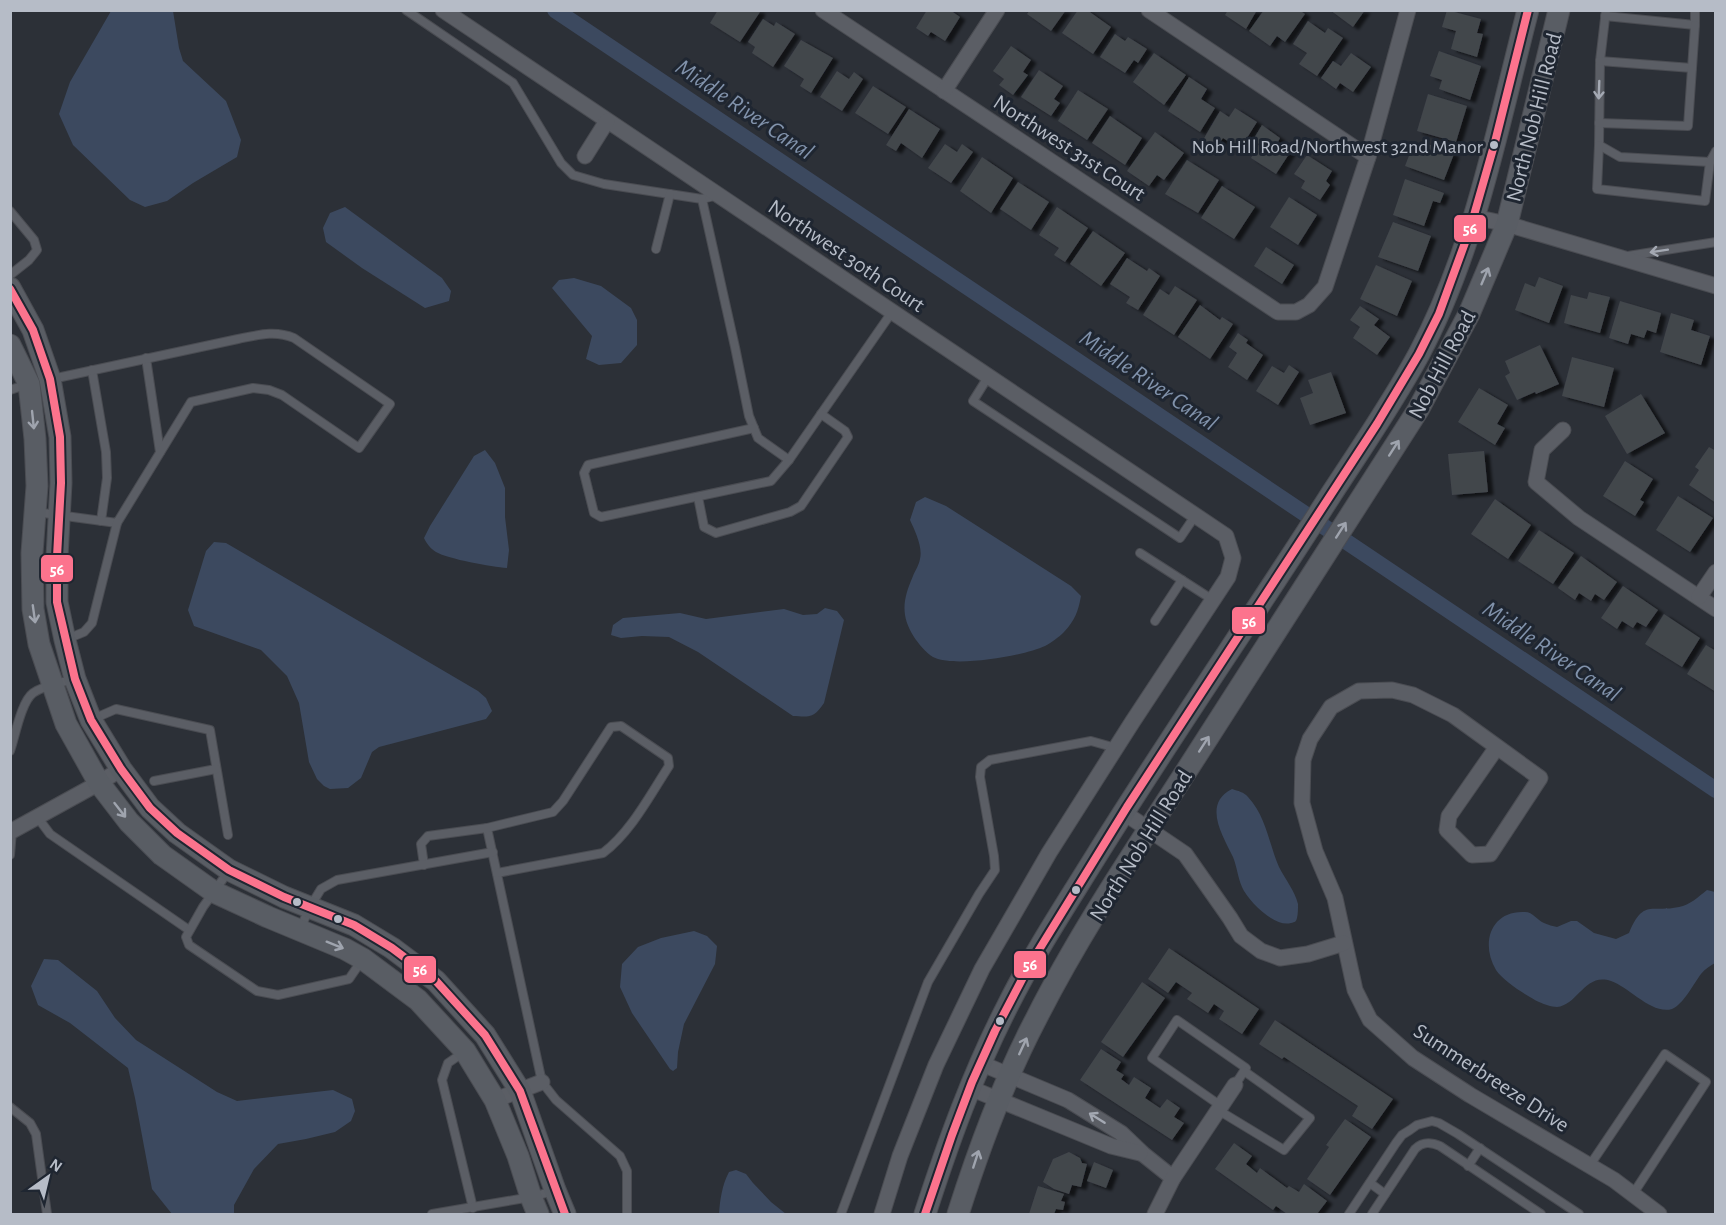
<svg xmlns="http://www.w3.org/2000/svg" width="1726" height="1225" font-family="'Alegreya Sans',sans-serif">
<defs>
<filter id="shadow"><feDropShadow dx="5.5" dy="3" stdDeviation="1.5" flood-color="#0009"/></filter>
</defs>
<rect width="100%" height="100%" fill="#2c3037"/>
<g fill="#3c495f">
<path d="M111,11H173L179,48L183,61L226,101L241,140L237,157L193,183L167,201L145,207L130,200L73,145L59,114L70,82Z"/>
<path d="M345,207L442,278L451,291L449,301L425,308L362,268L326,242L323,228L330,213Z"/>
<path d="M574,278L601,286L631,308L637,320V345L621,363L599,365L586,359L592,336L552,288L559,280Z"/>
<path d="M485,450L495,463L505,488V517L509,550L507,568C492,567 448,559 436,552C430,548 427,544 424,538L430,526L474,456Z"/>
<path d="M925,497L946,506L1071,586L1081,596C1078,612 1075,620 1064,632C1059,637 1051,643 1045,646C1024,656 953,668 933,657C926,653 918,643 914,637C900,615 903,599 913,576C915,571 919,565 920,559C923,547 915,531 910,520L916,502Z"/>
<path d="M214,542L226,543L478,691L486,698L492,711L486,719L379,747L372,752L361,778L348,788L330,789L324,786L317,779L309,762L299,703L287,676L261,650L194,626L188,610L206,551Z"/>
<path d="M825,608L837,611L844,620L824,703C814,718 810,717 793,716L698,652L669,637L642,636L621,638L611,635L613,625L623,618L680,613L706,619L784,609L803,615L817,614Z"/>
<path d="M1232,789C1238,791 1244,792 1248,797C1266,816 1269,844 1279,867C1285,879 1295,891 1298,904C1298,908 1298,914 1297,918C1296,922 1295,922 1291,923C1275,928 1248,901 1242,887C1238,878 1237,867 1233,857C1223,836 1202,804 1232,789Z"/>
<path d="M1707,890L1715,892V963C1710,966 1705,969 1701,974C1694,983 1683,1005 1672,1009C1652,1015 1629,987 1611,981C1585,972 1578,1005 1557,1007C1551,1007 1544,1004 1539,1002C1527,996 1503,981 1496,970C1480,943 1491,910 1525,912C1533,912 1537,920 1544,923C1548,925 1553,926 1557,927L1571,921H1577L1594,933L1616,939L1629,933C1643,898 1652,913 1679,907C1690,905 1698,897 1707,890Z"/>
<path d="M694,931L707,936L717,946L715,964L684,1024L678,1052L677,1068L673,1071L670,1069L632,1013L620,987L622,964L638,947L661,938Z"/>
<path d="M44,959L58,960L97,991L115,1018L136,1040L217,1092L237,1101L333,1090L352,1099L355,1111L351,1121L335,1132L306,1139L278,1144L254,1169L234,1205V1214H172L152,1189L135,1098L128,1068L70,1023L38,1005L31,986Z"/>
<path d="M736,1170L746,1174L753,1183L771,1202L786,1214H719C720,1200 722,1185 729,1172Z"/>
</g>
<g fill="none" stroke-linecap="round" stroke-linejoin="round">
<path stroke="#3c495f" stroke-width="16" d="M555,10L1716,790"/>
</g>
<g fill="#42464c" filter="url(#shadow)">
<path d="M718,10H758L760,12L740,42L710,23Z"/>
<path d="M927,10H950L960,17L945,41L931,32L928,36L916,28Z"/>
<path d="M1030,10H1066L1051,31L1027,14Z"/>
<path d="M1078,10H1087L1111,27L1093,54L1062,33Z"/>
<path d="M1228,10H1257L1246,29L1225,15Z"/>
<path d="M1264,10H1299L1305,14L1285,42L1277,36L1270,46L1249,31Z"/>
<path d="M1330,10H1365L1353,27Z"/>
<path d="M1447,10L1481,19L1477,33L1483,34L1477,57L1451,49L1456,31L1442,27Z"/>
<path d="M763,19L774,26L776,22L795,34L773,67L752,53L755,47L748,42Z"/>
<path d="M1308,21L1325,33L1328,28L1343,38L1317,76L1299,64L1307,53L1293,44Z"/>
<path d="M1115,34L1125,41L1128,37L1147,49L1138,63L1134,60L1125,73L1100,57Z"/>
<path d="M801,40L833,58L811,93L800,86L804,79L784,66Z"/>
<path d="M1011,46L1031,60L1023,72L1028,75L1013,95L999,85L1004,79L993,71Z"/>
<path d="M1439,51L1481,66L1470,100L1439,89L1442,80L1430,76Z"/>
<path d="M1154,53L1186,75L1164,105L1133,82Z"/>
<path d="M1351,53L1371,67L1353,92L1340,83L1336,89L1321,78L1333,61L1341,66Z"/>
<path d="M1039,70L1063,86L1054,99L1060,103L1051,116L1021,97Z"/>
<path d="M837,71L849,79L854,72L863,79L842,111L820,97Z"/>
<path d="M1189,77L1207,89L1201,99L1215,108L1200,132L1168,111Z"/>
<path d="M873,86L906,107L888,134L855,113Z"/>
<path d="M1078,90L1108,109L1087,140L1058,121Z"/>
<path d="M1428,94L1467,106L1456,142L1417,131Z"/>
<path d="M1235,108L1257,122L1240,149L1223,138L1216,148L1203,140L1220,111L1229,117Z"/>
<path d="M909,109L940,129L922,158L901,143L896,151L886,145Z"/>
<path d="M1110,116L1142,138L1125,165L1092,143Z"/>
<path d="M1262,125L1280,138L1278,142L1291,151L1276,174L1251,158L1259,144L1253,140Z"/>
<path d="M1155,132L1184,153L1164,180L1157,175L1149,186L1127,171Z"/>
<path d="M1423,142L1454,154L1444,180L1405,166L1410,153L1418,156Z"/>
<path d="M945,144L957,152L962,144L973,152L951,183L928,168Z"/>
<path d="M1307,155L1332,171L1326,181L1330,185L1320,200L1301,188L1305,181L1294,174Z"/>
<path d="M982,157L1013,178L991,213L960,191Z"/>
<path d="M1187,160L1219,180L1198,213L1165,194Z"/>
<path d="M1405,179L1444,193L1440,203L1433,201L1424,226L1393,215Z"/>
<path d="M1018,182L1049,202L1031,230L1000,209Z"/>
<path d="M1222,186L1255,207L1234,239L1201,218Z"/>
<path d="M1289,197L1317,215L1298,245L1270,227Z"/>
<path d="M1057,207L1088,228L1065,262L1054,255L1059,248L1039,235Z"/>
<path d="M1393,222L1431,236L1418,271L1378,257Z"/>
<path d="M1093,231L1125,253L1101,286L1070,264Z"/>
<path d="M1266,247L1294,265L1282,284L1254,266Z"/>
<path d="M1127,258L1147,271L1149,268L1160,276L1138,310L1126,303L1130,297L1110,284Z"/>
<path d="M1376,265L1412,281L1397,316L1360,299Z"/>
<path d="M1539,277L1563,286L1549,323L1515,310L1525,283L1535,287Z"/>
<path d="M1175,286L1197,300L1174,335L1143,315L1160,289L1169,295Z"/>
<path d="M1589,292L1610,297L1600,333L1564,323L1571,295L1587,299Z"/>
<path d="M1620,301L1661,313L1656,333L1647,330L1644,338L1631,334L1628,344L1609,338Z"/>
<path d="M1200,305L1220,320L1222,317L1233,324L1210,359L1178,337Z"/>
<path d="M1360,306L1379,319L1374,325L1390,337L1377,355L1353,338L1360,327L1350,320Z"/>
<path d="M1671,313L1694,320L1691,330L1710,336L1701,365L1660,352Z"/>
<path d="M1238,333L1248,340L1246,343L1263,355L1247,380L1228,367L1237,353L1229,347Z"/>
<path d="M1540,345L1559,384L1536,394L1535,392L1517,400L1505,376L1510,373L1505,361Z"/>
<path d="M1572,357L1614,368L1604,407L1562,396Z"/>
<path d="M1289,365L1299,372L1278,405L1256,391L1272,366L1284,373Z"/>
<path d="M1331,372L1346,413L1310,425L1300,398L1313,393L1308,380Z"/>
<path d="M1479,388L1508,405L1497,424L1505,428L1495,445L1458,422Z"/>
<path d="M1641,394L1665,433L1627,454L1605,416Z"/>
<path d="M1709,447L1716,451V503L1689,485L1699,470L1695,467Z"/>
<path d="M1484,451L1488,492L1452,495L1448,454Z"/>
<path d="M1625,461L1653,479L1640,500L1644,502L1635,516L1603,496Z"/>
<path d="M1678,496L1713,518L1690,552L1656,530Z"/>
<path d="M1495,499L1531,525L1508,559L1471,534Z"/>
<path d="M1539,530L1574,553L1553,584L1518,561Z"/>
<path d="M1581,556L1617,582L1604,600L1595,594L1591,601L1579,593L1575,600L1558,588Z"/>
<path d="M1623,586L1658,610L1646,627L1637,622L1633,628L1622,621L1617,629L1601,618Z"/>
<path d="M1664,614L1700,638L1682,667L1645,644Z"/>
<path d="M1706,645L1716,651V692L1687,674Z"/>
<path d="M1169,948L1259,1009L1242,1034L1219,1019L1224,1011L1214,1004L1208,1013L1187,999L1192,993L1176,982L1168,993L1148,979Z"/>
<path d="M1142,982L1165,998L1123,1057L1101,1042Z"/>
<path d="M1275,1020L1393,1099L1372,1129L1352,1116L1358,1106L1284,1057L1282,1059L1259,1044Z"/>
<path d="M1101,1049L1121,1062L1116,1070L1124,1075L1121,1079L1129,1085L1134,1077L1151,1088L1145,1098L1160,1108L1167,1099L1180,1108L1174,1117L1184,1123L1172,1140L1080,1080Z"/>
<path d="M1345,1119L1371,1137L1330,1195L1307,1179L1329,1147L1326,1145Z"/>
<path d="M1234,1143L1252,1156L1246,1164L1257,1173L1260,1168L1287,1188L1289,1186L1299,1192L1304,1184L1327,1201L1317,1214H1287L1276,1206L1273,1210L1215,1169Z"/>
<path d="M1069,1152L1080,1158L1082,1163L1087,1164L1081,1187L1072,1185L1069,1194L1054,1189L1043,1182L1053,1159Z"/>
<path d="M1094,1162L1113,1170L1106,1188L1087,1181Z"/>
<path d="M1038,1186L1064,1194L1061,1201L1065,1202L1063,1210L1056,1209L1054,1214H1029Z"/>
</g>
<g fill="none" stroke-linecap="round" stroke-linejoin="round">
<g stroke="#4a4c52" stroke-width="10">
<g id="lane">
<path d="M406,10L513,83L561,163L573,175L604,184L702,199L718,195"/>
<path d="M1606,10L1600,61L1599,145L1620,157L1710,162L1716,151"/>
<path d="M1605,16L1695,25V10"/>
<path d="M1600,61L1692,68"/>
<path d="M1599,123L1688,126L1695,25"/>
<path d="M1599,145L1597,189L1705,201L1710,162"/>
<path d="M702,199L735,347L749,416L758,438L789,460"/>
<path d="M10,211L34,240L37,250L29,260L10,275"/>
<path d="M656,249L670,194"/>
<path d="M1628,256L1716,242"/>
<path d="M146,358L160,452"/>
<path d="M92,370L106,452L107,478L101,521"/>
<path d="M988,377L973,401L1180,538L1195,516"/>
<path d="M10,390L28,384"/>
<path d="M754,428L588,465L584,473L594,513L601,517L771,481L789,460L892,312"/>
<path d="M698,497L704,527L716,533L790,512L801,506L848,437L845,431L821,414"/>
<path d="M36,512L117,523L191,402L253,388L269,390L282,395L359,448L390,404L294,338C275,330 258,335 238,339L52,379"/>
<path d="M1140,553L1213,600"/>
<path d="M1155,621L1182,580"/>
<path d="M67,639L84,632L92,623L117,523"/>
<path d="M93,719L116,709L210,730L228,835"/>
<path d="M10,751C15,737 21,702 33,693C44,685 61,683 74,679"/>
<path d="M154,781L216,769"/>
<path d="M38,818L50,834L189,930"/>
<path d="M487,828L542,1082L556,1100L620,1156L627,1171V1214"/>
<path d="M10,855L12,831"/>
<path d="M424,865L421,844L428,836L487,828L553,812L563,801L611,727L621,726L668,758L669,766C650,795 631,832 603,853L497,873"/>
<path d="M228,872L203,907L186,937L189,945L257,991L278,995L349,979L362,960"/>
<path d="M300,929L310,907L321,889L337,880L493,852"/>
<path d="M464,1052L448,1063L442,1080L473,1208"/>
<path d="M1221,1106L1152,1058L1177,1020L1246,1068L1244,1071"/>
<path d="M10,1107L30,1123L36,1134L47,1214"/>
<path d="M1218,1110L1284,1150L1310,1118L1244,1071L1235,1085"/>
<path d="M1590,1165L1665,1054L1706,1082L1633,1194"/>
<path d="M1468,1166L1480,1148"/>
<path d="M1370,1183L1385,1194"/>
<path d="M432,1214L531,1197L554,1191"/>
<path d="M841,1214L928,982L979,894L995,870L994,856L980,777L981,767L990,760L1091,741L1116,748"/>
<path d="M1349,1214L1396,1143L1402,1135L1410,1130L1417,1125L1432,1121L1439,1123L1458,1134L1579,1214"/>
<path d="M1372,1214L1415,1149C1423,1141 1431,1142 1440,1146L1541,1214"/>
</g>
</g>
<g stroke="#4a4c52" stroke-width="17">
<g id="street">
<path d="M443,10L1226,536L1233,558L1228,577L1133,721L1049,853L982,969L936,1065L900,1156L882,1214"/>
<path d="M823,10L1278,312H1296L1309,305L1325,287L1368,157L1408,10"/>
<path d="M1149,10L1368,157"/>
<path d="M944,91L997,10"/>
<path d="M585,156L607,121"/>
<path d="M1474,217L1507,224L1716,286"/>
<path d="M1563,430L1542,450L1536,482L1579,518L1716,609"/>
<path d="M1699,597L1716,572"/>
<path d="M1497,747L1449,816L1447,830L1472,855L1490,854L1540,778L1453,715L1413,695L1392,690L1359,691L1331,707L1310,739L1303,760L1302,803L1315,851L1335,898L1355,990L1370,1020L1413,1058L1470,1095L1614,1180L1659,1214"/>
<path d="M1123,812L1185,854L1230,918L1241,936L1261,951L1280,958L1308,954L1344,943"/>
<path d="M10,832L99,783L121,769"/>
<path d="M980,1063L1068,1100L1121,1133L1143,1154L1173,1178"/>
<path d="M970,1088L1111,1146L1140,1153"/>
<path d="M495,1100L542,1082"/>
<path d="M1155,1214L1173,1178L1235,1085"/>
</g>
</g>
<g stroke="#4a4c52" stroke-width="23">
<g id="secondary">
<path d="M10,288L33,330L50,379L60,437L61,483L57,557V602L65,640L75,679L91,720L121,769L150,808L177,833L229,870L284,897L354,925L392,948L436,981L485,1035L520,1091L555,1190L565,1214"/>
<path d="M10,345L29,384L35,439L37,486L32,553L33,609L39,644L66,724L99,783L129,822L162,855L214,892L268,917L345,949L363,959L418,1000L465,1051L495,1100L518,1156L531,1197L538,1214"/>
<path d="M925,1214C948,1143 973,1073 1008,1005C1034,953 1067,903 1098,853C1174,731 1255,614 1332,493C1362,447 1393,402 1419,354C1475,249 1498,125 1528,10"/>
<path d="M958,1214C979,1148 1003,1082 1036,1019C1082,928 1141,842 1196,756C1270,640 1344,525 1418,410L1469,314L1507,224L1559,10"/>
</g>
</g>
<use href="#lane" stroke="#5b5e65" stroke-width="8"/>
<use href="#street" stroke="#5b5e65" stroke-width="15"/>
<use href="#secondary" stroke="#595d64" stroke-width="21"/>
<g stroke="#1f2631" stroke-width="12">
<g id="bus-1">
<path d="M10,289L33,330L50,379L60,437L61,483L57,557V602L75,679L91,720L121,769L150,808L177,833L229,870L284,897L354,925L392,948L436,981L485,1035L520,1091L565,1214"/>
<path d="M925,1214L952,1135L972,1082L995,1031L1029,966L1127,807L1377,424L1419,354L1439,314L1470,229L1495,142L1528,10"/>
</g>
</g>
<use href="#bus-1" stroke="#fc738d" stroke-width="8"/>
</g>
<defs><path id="oneway-shaft" d="M-6 0H5M1.5-3L5.5 0L1.5 3" fill="none" stroke-width="1.6" stroke-linecap="round" stroke-linejoin="round" transform="scale(1.5)"/></defs>
<g stroke="#a4a9b3">
<use href="#oneway-shaft" transform="translate(1599 90) rotate(92)"/>
<use href="#oneway-shaft" transform="translate(1659 251) rotate(171)"/>
<use href="#oneway-shaft" transform="translate(1097 1118) rotate(-148)"/>
</g>
<g stroke="#9fa4ae">
<use href="#oneway-shaft" transform="translate(1485 276) rotate(-67)"/>
<use href="#oneway-shaft" transform="translate(33 420) rotate(84)"/>
<use href="#oneway-shaft" transform="translate(1394 448) rotate(-57)"/>
<use href="#oneway-shaft" transform="translate(1341 530) rotate(-57)"/>
<use href="#oneway-shaft" transform="translate(34 614) rotate(82)"/>
<use href="#oneway-shaft" transform="translate(1204 744) rotate(-57)"/>
<use href="#oneway-shaft" transform="translate(120 810) rotate(52)"/>
<use href="#oneway-shaft" transform="translate(335 945) rotate(22)"/>
<use href="#oneway-shaft" transform="translate(1023 1046) rotate(-65)"/>
<use href="#oneway-shaft" transform="translate(976 1159) rotate(-72)"/>
</g>
<g fill="#b6bcc7" stroke="#1f2631" stroke-width="2">
<circle cx="1494" cy="145" r="5"/>
<circle cx="1076" cy="890" r="5"/>
<circle cx="297" cy="902" r="5"/>
<circle cx="338" cy="919" r="5"/>
<circle cx="1000" cy="1021" r="5"/>
</g>
<g text-anchor="middle" stroke-width="6" stroke-linejoin="round" paint-order="stroke">
<g font-size="20" fill="#b6bcc7" stroke="#1f2631" text-anchor="end">
<text x="1483" y="153">Nob Hill Road/Northwest 32nd Manor</text>
</g>
<g font-size="22" fill="#b6bcc7" stroke="#1f2631">
<text transform="translate(1533 117) rotate(-76)" y="8">North Nob Hill Road</text>
<text transform="translate(1070 147) rotate(33)" y="8">Northwest 31st Court</text>
<text transform="translate(847 255) rotate(34)" y="8">Northwest 30th Court</text>
<text transform="translate(1441 364) rotate(-62)" y="8">Nob Hill Road</text>
<text transform="translate(1140 845) rotate(-58)" y="8">North Nob Hill Road</text>
<text transform="translate(1492 1077) rotate(33)" y="8">Summerbreeze Drive</text>
</g>
<g font-size="24" font-style="italic" fill="#8192ab" stroke="#1f2631">
<text transform="translate(745 109) rotate(34)" y="8">Middle River Canal</text>
<text transform="translate(1149 380) rotate(34)" y="8">Middle River Canal</text>
<text transform="translate(1552 651) rotate(34)" y="8">Middle River Canal</text>
</g>
</g>
<g stroke="#1f2631" stroke-width="2">
<rect x="1453" y="214" width="34" height="29" rx="6" fill="#fc738d"/>
<rect x="40" y="554" width="34" height="29" rx="6" fill="#fc738d"/>
<rect x="1231" y="606" width="35" height="29" rx="6" fill="#fc738d"/>
<rect x="1013" y="950" width="34" height="29" rx="6" fill="#fc738d"/>
<rect x="403" y="955" width="34" height="29" rx="6" fill="#fc738d"/>
</g>
<g font-size="16" text-anchor="middle" font-weight="bold" fill="#fff">
<text x="1470" y="234">56</text>
<text x="57" y="575">56</text>
<text x="1249" y="627">56</text>
<text x="1030" y="970">56</text>
<text x="420" y="975">56</text>
</g>
<rect width="1726" height="1225" fill="none" stroke="#b6bcc7" stroke-width="24"/>
<g transform="translate(48 1177) rotate(34)" stroke="#1f2631" stroke-width="4.5" paint-order="stroke">
<path d="M0-4.5L10 22L0 15L-10 22Z" fill="#b6bcc7"/>
<text y="-9" font-size="16" font-weight="bold" text-anchor="middle" fill="#b6bcc7">N</text>
</g>
</svg>
